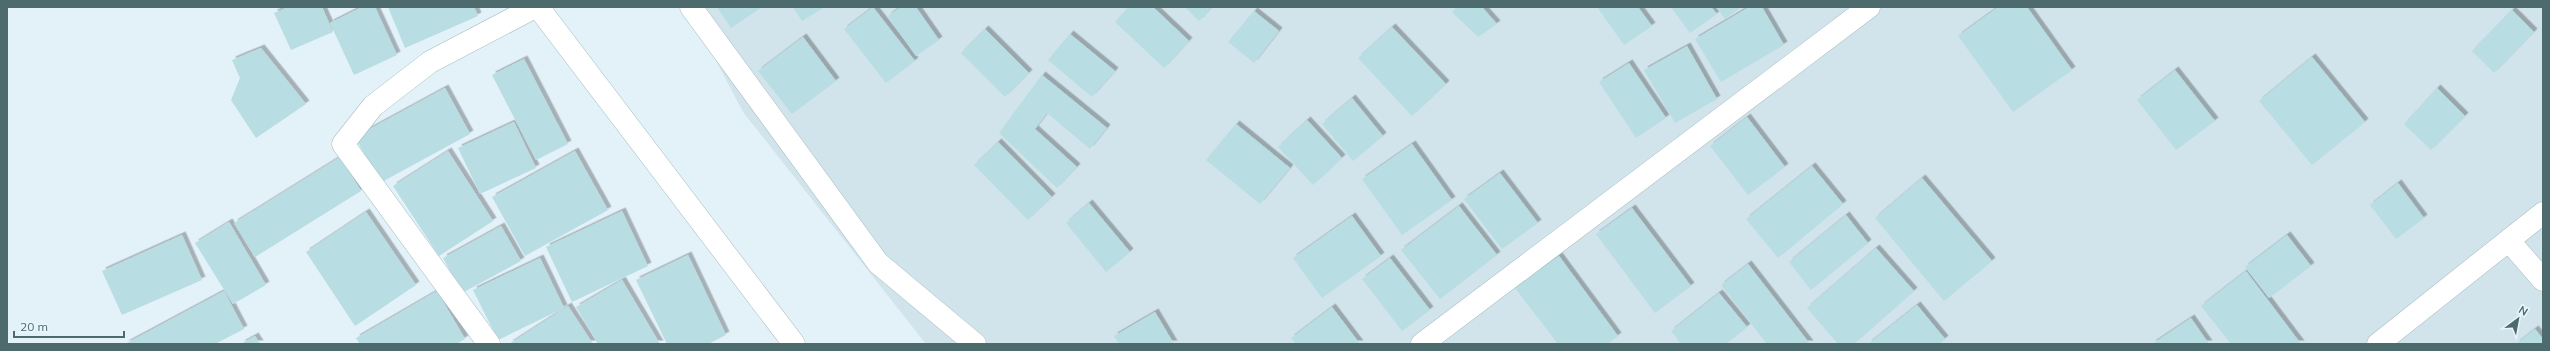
<svg xmlns="http://www.w3.org/2000/svg" width="2550" height="351" font-family="Mulish,sans-serif">
<defs>
<filter id="shadow"><feDropShadow dx="3.5" dy="-3.5" stdDeviation="0" flood-color="#0004"/></filter>
</defs>
<rect width="100%" height="100%" fill="#e3f1f9"/>
<path fill="#d1e4ec" d="M688,7H2543V344H926L743,112Z"/>
<g fill="#b8dde2" filter="url(#shadow)">
<path d="M288,7H322L333,32L291,50L274,13Z"/>
<path d="M362,7H375L397,55L354,75L330,23Z"/>
<path d="M388,7H474L478,16L405,48Z"/>
<path d="M717,7H762L731,28Z"/>
<path d="M793,7H825L802,21Z"/>
<path d="M873,7L915,61L886,83L844,29Z"/>
<path d="M901,7H916L939,40L916,56L888,16Z"/>
<path d="M1129,7H1153L1189,41L1164,68L1115,22Z"/>
<path d="M1185,7H1212L1199,21Z"/>
<path d="M1457,7H1482L1497,24L1478,37L1452,12Z"/>
<path d="M1597,7H1638L1652,26L1624,45Z"/>
<path d="M1671,7H1711L1717,14L1690,33Z"/>
<path d="M1716,7H1741L1725,19Z"/>
<path d="M1749,7H1762L1784,45L1721,82L1695,39Z"/>
<path d="M1998,7H2027L2072,70L2013,112L1958,36Z"/>
<path d="M2512,10L2534,32L2494,73L2472,51Z"/>
<path d="M1254,11L1279,31L1254,63L1228,42Z"/>
<path d="M1392,27L1446,84L1412,116L1358,58Z"/>
<path d="M985,29L1029,73L1005,97L961,53Z"/>
<path d="M1070,34L1115,71L1092,97L1048,60Z"/>
<path d="M803,37L836,81L792,114L758,71Z"/>
<path d="M1687,46L1717,99L1675,123L1644,70Z"/>
<path d="M261,48L306,104L256,138L231,100L240,78L232,60Z"/>
<path d="M2312,57L2365,122L2312,165L2259,101Z"/>
<path d="M524,59L568,144L536,160L492,75Z"/>
<path d="M1629,63L1666,118L1636,138L1599,82Z"/>
<path d="M2175,70L2215,121L2176,150L2137,100Z"/>
<path d="M1042,75L1107,128L1090,149L1047,113L1035,129L1077,167L1057,188L999,133Z"/>
<path d="M445,88L470,134L380,183L355,137Z"/>
<path d="M2437,88L2465,116L2431,150L2404,124Z"/>
<path d="M1352,98L1383,136L1353,161L1322,124Z"/>
<path d="M1747,117L1785,167L1748,195L1710,146Z"/>
<path d="M1307,120L1342,158L1313,185L1278,147Z"/>
<path d="M514,122L536,168L480,194L458,148Z"/>
<path d="M1236,124L1290,168L1260,204L1206,160Z"/>
<path d="M998,142L1052,197L1028,220L974,165Z"/>
<path d="M1412,144L1452,200L1402,235L1362,179Z"/>
<path d="M448,151L493,221L439,256L393,186Z"/>
<path d="M575,151L608,210L525,256L492,197Z"/>
<path d="M340,157L361,191L255,257L234,223Z"/>
<path d="M1812,166L1843,204L1778,258L1746,219Z"/>
<path d="M1500,173L1538,223L1502,249L1464,199Z"/>
<path d="M1922,178L1992,261L1944,301L1875,218Z"/>
<path d="M2398,183L2424,218L2396,239L2370,205Z"/>
<path d="M1089,203L1130,252L1106,272L1066,223Z"/>
<path d="M1459,206L1497,255L1440,299L1401,250Z"/>
<path d="M1632,208L1691,286L1655,313L1596,234Z"/>
<path d="M622,211L648,266L572,302L546,247Z"/>
<path d="M366,212L416,285L355,326L306,252Z"/>
<path d="M1846,215L1868,243L1811,290L1789,262Z"/>
<path d="M1352,216L1381,256L1322,298L1293,258Z"/>
<path d="M229,222L266,285L233,304L195,243Z"/>
<path d="M501,226L521,261L462,293L443,258Z"/>
<path d="M182,235L202,280L122,315L102,271Z"/>
<path d="M2287,235L2311,266L2269,298L2245,267Z"/>
<path d="M1876,248L1914,291L1854,344H1838L1807,308Z"/>
<path d="M688,255L726,335L708,344H667L636,280Z"/>
<path d="M1559,256L1618,336L1607,344H1558L1515,288Z"/>
<path d="M540,258L564,308L498,340L473,290Z"/>
<path d="M1390,258L1430,310L1402,331L1362,279Z"/>
<path d="M1748,264L1810,344H1767L1721,285Z"/>
<path d="M2246,271L2301,344H2231L2201,306Z"/>
<path d="M622,280L660,344H598L576,307Z"/>
<path d="M224,291L244,329L215,344H125Z"/>
<path d="M437,291L465,339L456,344H360L356,338Z"/>
<path d="M1719,293L1747,327L1726,344H1681L1671,331Z"/>
<path d="M1917,305L1945,339L1939,344H1868Z"/>
<path d="M568,306L593,344H509Z"/>
<path d="M1332,307L1360,344H1296L1291,338Z"/>
<path d="M1155,312L1174,344H1119L1114,336Z"/>
<path d="M2191,318L2209,344H2152Z"/>
<path d="M2535,329L2543,339V344H2516Z"/>
<path d="M255,336L260,344H241Z"/>
</g>
<g fill="none" stroke-linecap="round" stroke-linejoin="round">
<g stroke="#a7bec3" stroke-width="23">
<g id="minor">
<path d="M691,7L878,263L975,344"/>
<path d="M2509,241L2543,280"/>
<path d="M489,344L343,144L373,106L430,62L535,7"/>
<path d="M1422,344L1869,7"/>
<path d="M2378,344L2543,213"/>
</g>
</g>
<g stroke="#a7bec3" stroke-width="23">
<path id="tertiary" d="M538,7L794,344"/>
</g>
<use href="#minor" stroke="#fff" stroke-width="22"/>
<use href="#tertiary" stroke="#fff" stroke-width="22"/>
</g>
<rect width="2550" height="351" fill="none" stroke="#4d6a6d" stroke-width="16"/>
<g transform="translate(2518 319) rotate(32)" stroke="#e9f6fc" stroke-width="3" paint-order="stroke">
<path d="M0-3L7 15L0 10L-7 15Z" fill="#4d6a6d"/>
<text y="-6" font-size="11" font-weight="bold" text-anchor="middle" fill="#4d6a6d">N</text>
</g>
<path d="M14 331v6h110v-6" fill="none" stroke="#4d6a6d" stroke-width="2"/>
<text x="20" y="331" font-size="12" fill="#4d6a6d" stroke="#e9f6fc" stroke-width="3" paint-order="stroke">20 m</text>
</svg>
